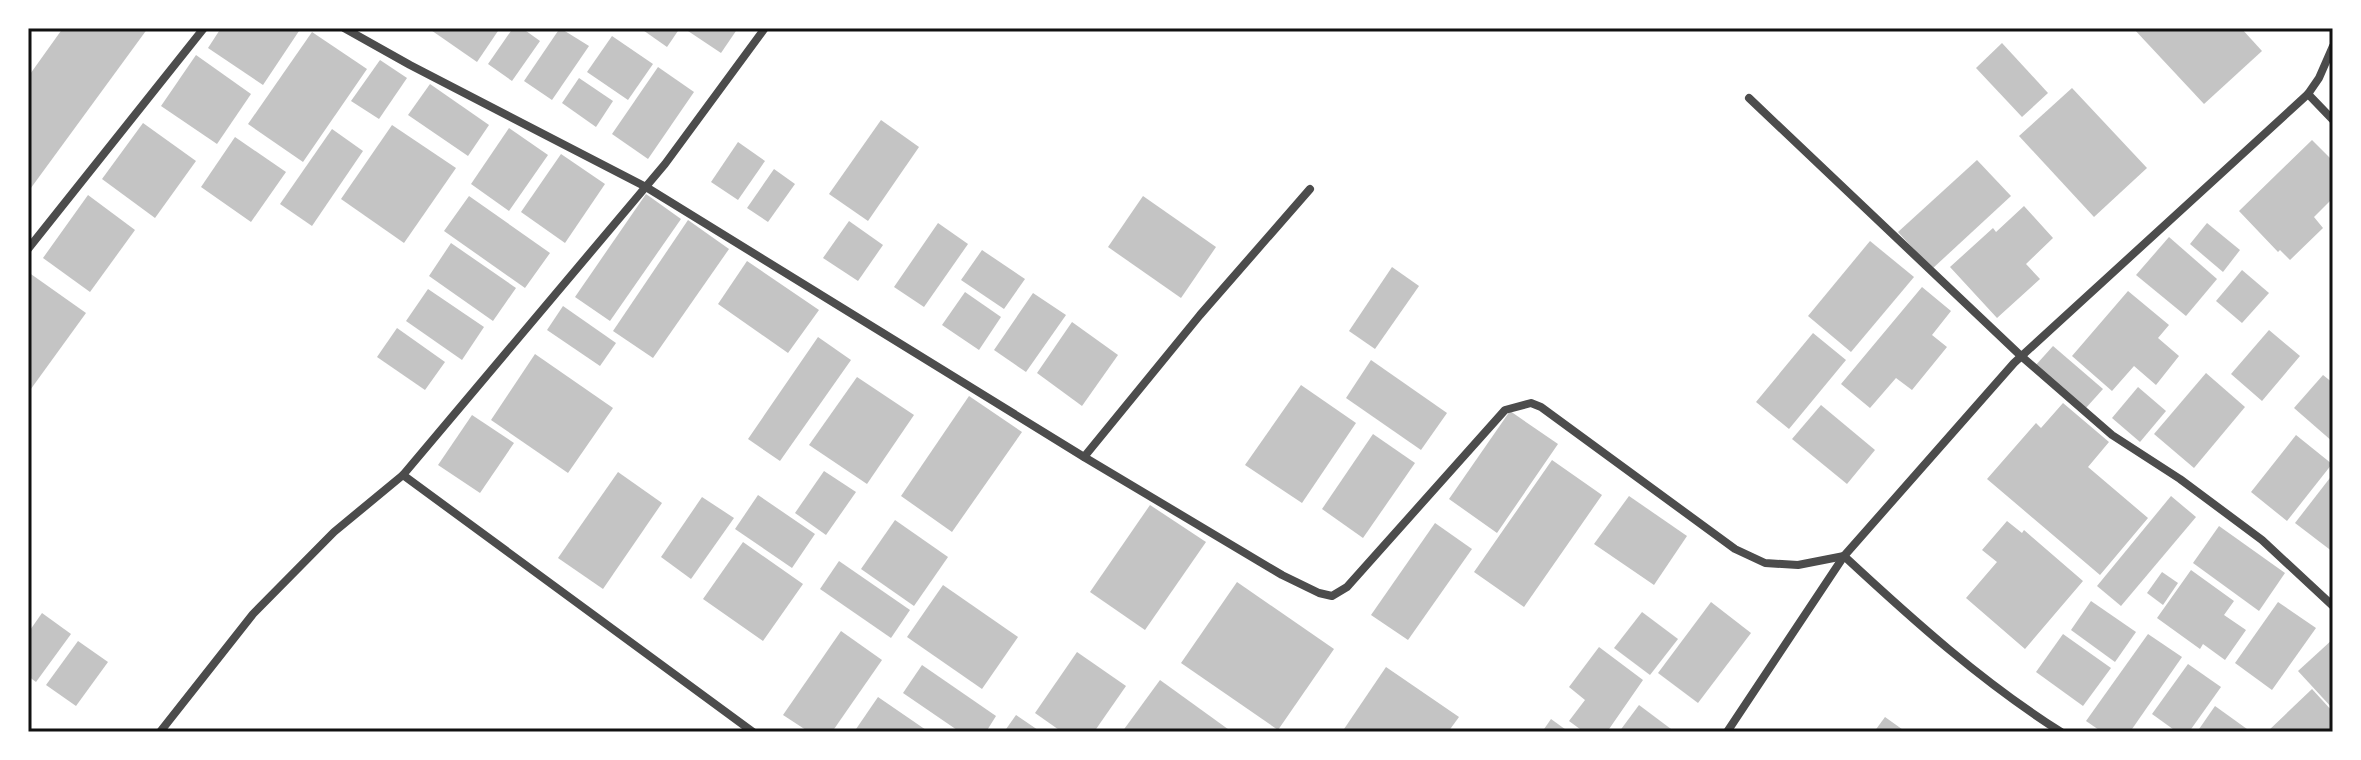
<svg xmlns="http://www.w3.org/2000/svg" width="2361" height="760" font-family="Figtree,sans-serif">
<rect width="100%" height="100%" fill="#fff"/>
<g fill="#c4c4c4">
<path d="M63,28H148L28,192V77Z"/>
<path d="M221,28H301L263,85L208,48Z"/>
<path d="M428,28H500L477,62Z"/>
<path d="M513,28H522L540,41L512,81L488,64Z"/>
<path d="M560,28L589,46L552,100L524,81Z"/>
<path d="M640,28H680L667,47Z"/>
<path d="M690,28H738L721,53L688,31Z"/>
<path d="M2133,28H2241L2262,51L2204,104Z"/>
<path d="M312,32L367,69L303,162L248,124Z"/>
<path d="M612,36L653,64L628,100L587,72Z"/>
<path d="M2002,43L2048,93L2022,117L1976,68Z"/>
<path d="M196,55L251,94L217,144L161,106Z"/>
<path d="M380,60L407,78L379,119L351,101Z"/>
<path d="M658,67L694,92L648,159L612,134Z"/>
<path d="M579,78L613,101L596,127L562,103Z"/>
<path d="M430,84L489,125L468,156L408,115Z"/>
<path d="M2072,88L2147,168L2094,217L2019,136Z"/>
<path d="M881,120L919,147L868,221L829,194Z"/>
<path d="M143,123L196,161L155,218L102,179Z"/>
<path d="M392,125L456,168L404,243L341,199Z"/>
<path d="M509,128L548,155L509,211L471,184Z"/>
<path d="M332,129L363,151L312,226L280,204Z"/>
<path d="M235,137L286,172L251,222L201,187Z"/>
<path d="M2312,140L2333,161V198L2314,217L2323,228L2290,260L2280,250L2278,252L2239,211Z"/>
<path d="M738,142L765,161L738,200L711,182Z"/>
<path d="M561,154L605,184L565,243L521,212Z"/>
<path d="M1977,160L2011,196L1932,269L1898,232Z"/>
<path d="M774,169L795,184L768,222L747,208Z"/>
<path d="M646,194L681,219L610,321L575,297Z"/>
<path d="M88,195L135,230L90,292L43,258Z"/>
<path d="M469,196L550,253L525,288L444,231Z"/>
<path d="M1143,196L1216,247L1181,298L1108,247Z"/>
<path d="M2024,206L2053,238L2026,264L2040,279L1997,318L1950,267L1993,228L1996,232Z"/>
<path d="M688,220L729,249L653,358L613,331Z"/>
<path d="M849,221L883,245L858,281L823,258Z"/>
<path d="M938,223L968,244L924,307L894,287Z"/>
<path d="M2207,223L2240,250L2223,272L2190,244Z"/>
<path d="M2169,237L2217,279L2186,316L2136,275Z"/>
<path d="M1870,241L1914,277L1851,352L1808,316Z"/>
<path d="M451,243L516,288L493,321L429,276Z"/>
<path d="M982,250L1025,279L1004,309L961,280Z"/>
<path d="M747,261L819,310L788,353L718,304Z"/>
<path d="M1392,267L1419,286L1375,349L1349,331Z"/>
<path d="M2242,270L2269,293L2242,323L2216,301Z"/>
<path d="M28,272L86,313L28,393Z"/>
<path d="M1922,287L1951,311L1932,335L1947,347L1912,390L1896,378L1870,408L1841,384Z"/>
<path d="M428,289L484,327L462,360L406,321Z"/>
<path d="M2128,291L2169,325L2158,338L2179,356L2156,385L2134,366L2112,391L2072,356Z"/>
<path d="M965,292L1001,317L979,350L942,325Z"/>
<path d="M1033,293L1066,315L1026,372L994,350Z"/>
<path d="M563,306L616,343L600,366L547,330Z"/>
<path d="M1072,322L1118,355L1082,406L1037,373Z"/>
<path d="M397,328L445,362L425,390L377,357Z"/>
<path d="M2269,330L2300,356L2262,401L2231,374Z"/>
<path d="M1813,333L1846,360L1789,429L1756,402Z"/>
<path d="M818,337L851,360L780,461L748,439Z"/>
<path d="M2053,346L2103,389L2085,409L2035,366Z"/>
<path d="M535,354L613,408L568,473L491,420Z"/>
<path d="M1371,360L1447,413L1421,450L1346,398Z"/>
<path d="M2206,373L2245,407L2194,468L2154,434Z"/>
<path d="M2323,375L2333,383V442L2294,408Z"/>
<path d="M857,377L914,415L867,484L809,445Z"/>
<path d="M1301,385L1356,423L1302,503L1245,465Z"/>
<path d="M2138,387L2166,411L2140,442L2112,418Z"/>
<path d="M969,396L1022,432L952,532L901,496Z"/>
<path d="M2063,403L2109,442L2088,467L2148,518L2100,575L1987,479L2036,423L2041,428Z"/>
<path d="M1821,405L1875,450L1847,484L1792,439Z"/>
<path d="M1510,411L1558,444L1497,533L1449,499Z"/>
<path d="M472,415L514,443L480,493L438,465Z"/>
<path d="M1373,434L1415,463L1363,538L1322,509Z"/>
<path d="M2296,435L2332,464L2287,521L2251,492Z"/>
<path d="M1552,460L1602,495L1524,607L1474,572Z"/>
<path d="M824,471L856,492L826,535L795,513Z"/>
<path d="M618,472L662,503L603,589L558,558Z"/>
<path d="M2333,474V552L2295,523Z"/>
<path d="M758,495L815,534L792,568L735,529Z"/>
<path d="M1629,496L1687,536L1654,585L1594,544Z"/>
<path d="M2171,496L2196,517L2121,606L2097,586Z"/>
<path d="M702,497L734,518L691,579L661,557Z"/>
<path d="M1150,505L1206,542L1145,630L1090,592Z"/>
<path d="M895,520L948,557L914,606L861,569Z"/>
<path d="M2007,521L2022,533L2024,530L2083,581L2025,649L1966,598L1997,562L1982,550Z"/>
<path d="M1435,523L1472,549L1408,640L1371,615Z"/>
<path d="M2219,526L2285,573L2259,611L2193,563Z"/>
<path d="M743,542L803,584L763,641L703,599Z"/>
<path d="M839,561L910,610L891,638L820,589Z"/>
<path d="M2191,570L2234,601L2224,615L2246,630L2225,660L2203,644L2200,649L2157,618Z"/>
<path d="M2162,572L2178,583L2163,605L2147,593Z"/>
<path d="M1237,582L1334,649L1278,730L1181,663Z"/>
<path d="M943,585L1018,637L982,689L907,637Z"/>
<path d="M2091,601L2136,632L2115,662L2071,630Z"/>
<path d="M1711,602L1751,633L1698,703L1658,673Z"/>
<path d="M2278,602L2316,628L2272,690L2235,663Z"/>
<path d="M1642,612L1678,639L1650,675L1614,648Z"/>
<path d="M42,613L71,634L36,682L28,676V633Z"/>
<path d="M841,631L882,660L832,732H809L783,715Z"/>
<path d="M2063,634L2111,668L2083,706L2036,672Z"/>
<path d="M2148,634L2182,657L2130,732H2102L2086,721Z"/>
<path d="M2333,639V709L2298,671Z"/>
<path d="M78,641L108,662L76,706L46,685Z"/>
<path d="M1599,647L1643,680L1607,732H1584L1569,721L1585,700L1569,687Z"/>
<path d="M1077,652L1126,686L1094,732H1062L1035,713Z"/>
<path d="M2188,664L2221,687L2189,732H2177L2152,714Z"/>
<path d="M922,665L996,716L986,732H960L903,693Z"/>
<path d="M1386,667L1459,717L1448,732H1342Z"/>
<path d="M1160,680L1232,732H1122Z"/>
<path d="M2312,689L2333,712V732H2267Z"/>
<path d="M878,697L929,732H854Z"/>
<path d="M1639,705L1675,732H1619Z"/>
<path d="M2215,706L2247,729L2245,732H2197Z"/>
<path d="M1016,715L1041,732H1004Z"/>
<path d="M1885,717L1906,732H1874Z"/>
<path d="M1551,719L1569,732H1542Z"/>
</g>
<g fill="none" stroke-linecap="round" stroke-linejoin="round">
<g stroke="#4c4c4c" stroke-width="8">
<path d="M344,28L410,65L646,187L1084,457L1282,575L1319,593L1332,596L1347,587L1505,410L1531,403L1541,407L1735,549L1765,563L1798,565L1844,556"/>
<path d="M2308,94L2333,120"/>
<path d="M1749,98L2021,356L2112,435L2180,479L2262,540L2333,606"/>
<path d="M28,249L204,28"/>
<path d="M1084,457L1200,315L1310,189"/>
<path d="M403,475L753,732"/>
<path d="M1844,556C1913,620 1982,682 2061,732"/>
<path d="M160,732L253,614L334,532L403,475L665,164L765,28"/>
<path d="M1727,732L1844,556L2014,363L2308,94L2319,78L2333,46"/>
</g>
</g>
<rect width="2361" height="760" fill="none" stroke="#ffffff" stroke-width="60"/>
<rect x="30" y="30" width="2301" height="700" fill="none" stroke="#111" stroke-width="3"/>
</svg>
